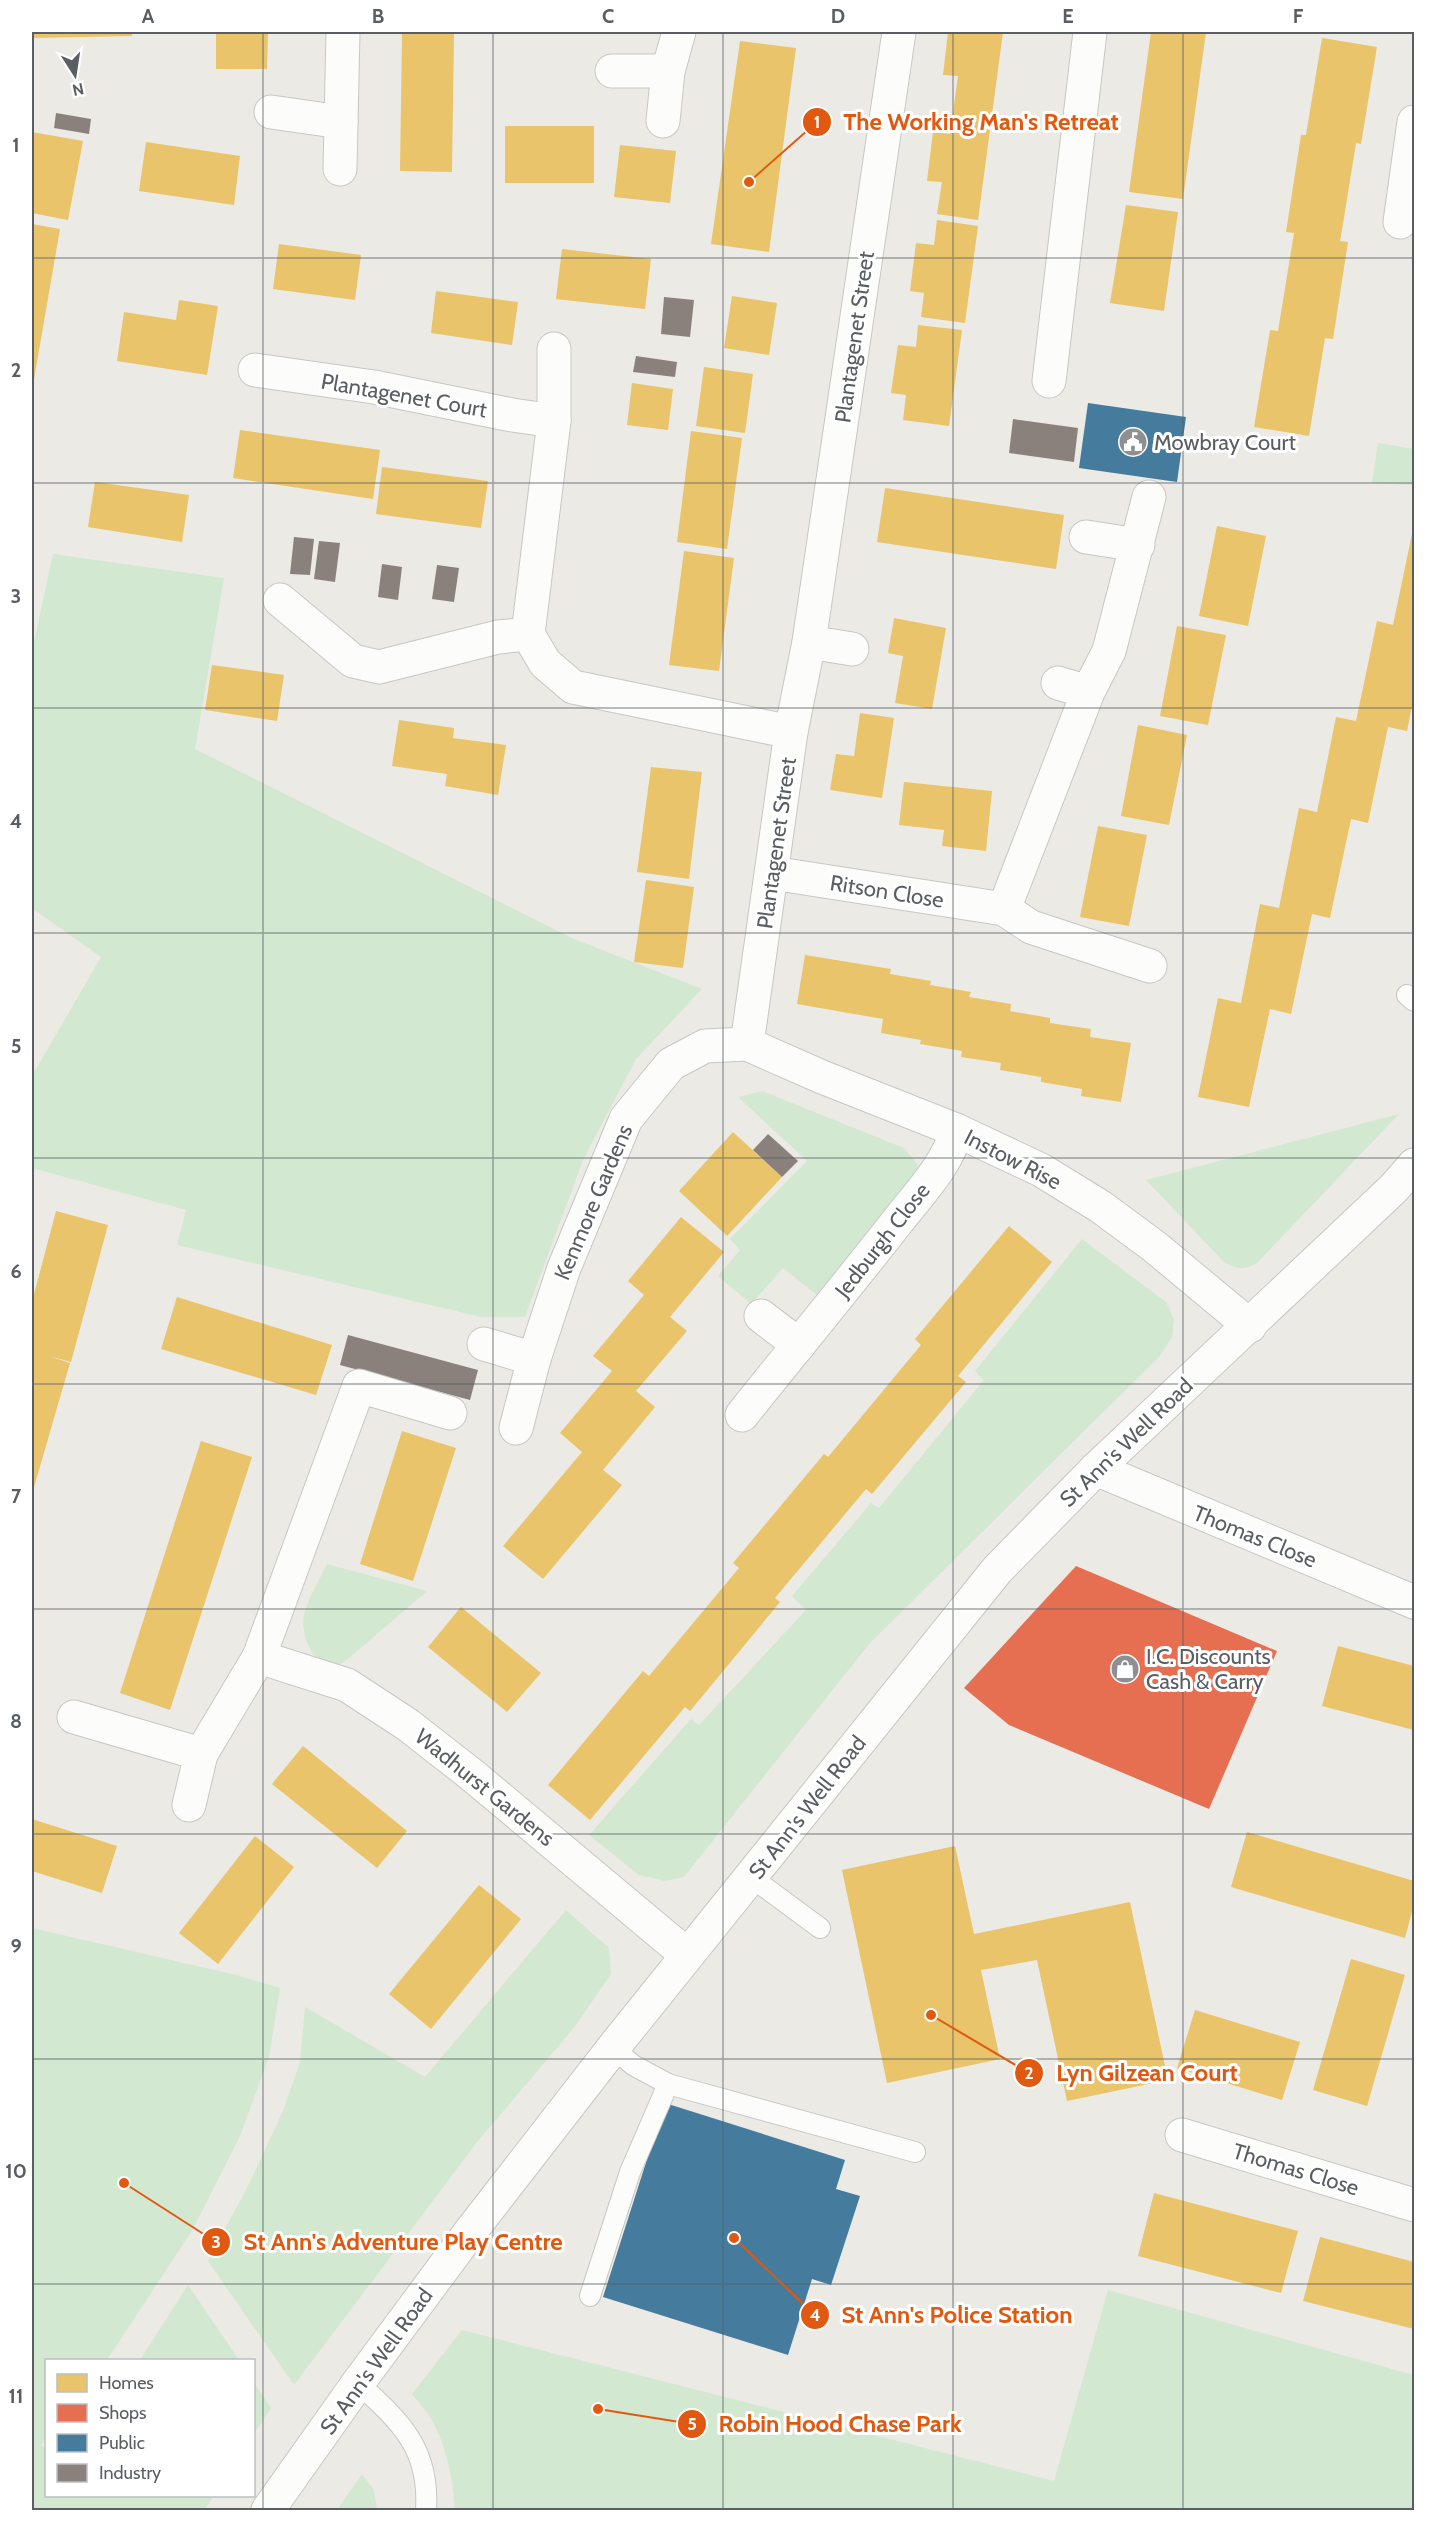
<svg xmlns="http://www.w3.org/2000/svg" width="1446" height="2542" font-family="Cabin,sans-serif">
<rect width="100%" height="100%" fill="#ebeae5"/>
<g fill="#d2e8d0">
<path d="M1378,443L1414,449V485L1372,483Z"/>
<path d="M53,554L224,578L195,749L574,939L702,989L636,1059L583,1160L525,1317H481L177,1245L186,1210L32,1168V1076L101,957L32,908V651Z"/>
<path d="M762,1091L904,1148L918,1165L916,1174L817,1295L783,1268L751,1304L718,1276L740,1250L730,1239L807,1161L738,1097Z"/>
<path d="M1399,1114L1257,1263C1244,1270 1237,1270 1224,1262L1146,1180Z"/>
<path d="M1082,1239L1166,1302L1174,1319L1172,1337L1160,1356L869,1644L684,1877L665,1881L639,1875L589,1835L691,1719L699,1725L806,1610L792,1596L871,1503L879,1508L984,1380L975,1371Z"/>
<path d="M327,1564L427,1591L343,1663C339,1664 333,1666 329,1665C309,1661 299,1628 305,1611C310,1595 320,1579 327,1564Z"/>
<path d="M566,1910L609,1948L611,1974L573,2029L477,2142L294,2385L208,2261L248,2186L283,2111L300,2062L305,2007L425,2077Z"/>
<path d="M32,1928L236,1975L280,1988L269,2057L240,2136L193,2229L107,2360H46V2437L41,2445L46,2449V2496H214L204,2510H32Z"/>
<path d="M188,2285L239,2360H140Z"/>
<path d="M1108,2290L1414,2375V2510H455C453,2481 448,2451 434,2424C429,2414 420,2404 412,2394L462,2330L1054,2481Z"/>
<path d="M254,2383L271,2408L254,2434Z"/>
<path d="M362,2474L374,2490L377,2510H337Z"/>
</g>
<g fill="#e9c46a">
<path d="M32,32H132V36L32,38Z"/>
<path d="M216,32H268L267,69H216Z"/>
<path d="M402,32H454L452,172L400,171Z"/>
<path d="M948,32H1003L978,220L937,214L942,182L927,181L933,132L950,134L958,76L943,75Z"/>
<path d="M1151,32H1206L1183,199L1129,192Z"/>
<path d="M1322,38L1377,47L1361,144L1356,143L1343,224L1340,241L1348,242L1333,339L1325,338L1309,436L1254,427L1270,330L1278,331L1294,233L1286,232L1301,135H1306Z"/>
<path d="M740,41L796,48L769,252L711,244Z"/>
<rect x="505" y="126" width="89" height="57"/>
<path d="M32,132L83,141L68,220L32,213Z"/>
<path d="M146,142L240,156L234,205L139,191Z"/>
<path d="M620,145L676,151L670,203L614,197Z"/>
<path d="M1126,205L1178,212L1164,311L1110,303Z"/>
<path d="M937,220L978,226L965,323L921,317L924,293L910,291L916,243L934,245Z"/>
<path d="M32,224L60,229L33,385L32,384Z"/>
<path d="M279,244L361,255L355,300L273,289Z"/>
<path d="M562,249L651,259L645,309L556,299Z"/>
<path d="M436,291L518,302L512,345L431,333Z"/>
<path d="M732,296L777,303L769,355L724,348Z"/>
<path d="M179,300L218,306L207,375L117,361L124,312L176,320Z"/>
<path d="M918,325L962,330L949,426L903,420L906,395L891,393L898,345L916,347Z"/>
<path d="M704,367L753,374L745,433L696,426Z"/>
<path d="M632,383L673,389L668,430L627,425Z"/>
<path d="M240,430L380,450L373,499L233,478Z"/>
<path d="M691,431L742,438L727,549L677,542Z"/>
<path d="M382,467L488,481L481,528L376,514Z"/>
<path d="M95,482L189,495L182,542L88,527Z"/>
<path d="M885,488L1064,515L1056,569L877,542Z"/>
<path d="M1217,526L1266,536L1248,626L1199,616Z"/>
<path d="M1413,529H1414V696L1407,731L1388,727L1368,823L1351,819L1330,918L1312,914L1291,1014L1270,1009L1249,1107L1198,1097L1218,998L1241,1003L1260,904L1279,908L1299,808L1317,812L1336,717L1356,721L1377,621L1393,625Z"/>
<path d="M684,551L734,558L719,671L669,665Z"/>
<path d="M894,618L946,628L932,709L895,703L903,656L888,653Z"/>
<path d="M1177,626L1226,635L1208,725L1160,716Z"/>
<path d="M212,665L284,675L277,721L205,710Z"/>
<path d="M860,713L894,718L882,798L830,790L836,754L854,756Z"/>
<path d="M399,720L454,728L453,738L506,745L498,795L445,786L447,774L392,766Z"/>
<path d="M1138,725L1187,735L1169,825L1121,816Z"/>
<path d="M651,767L702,772L689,879L637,872Z"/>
<path d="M904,782L992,791L986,851L942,846L944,830L899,825Z"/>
<path d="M1098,826L1147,835L1129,926L1080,917Z"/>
<path d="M646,880L694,887L683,968L634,962Z"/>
<path d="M805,955L891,969L890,974L931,981L930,985L971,992L969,997L1011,1004L1010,1011L1050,1018V1023L1091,1029L1090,1037L1131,1043L1121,1102L1081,1096L1082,1089L1041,1082V1077L1000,1070L1001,1063L961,1057L962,1051L920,1044L921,1040L881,1033L883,1019L797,1004Z"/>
<path d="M733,1132L782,1177L727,1236L679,1191Z"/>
<path d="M56,1211L108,1225L71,1362L49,1356L70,1363L32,1494V1302Z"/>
<path d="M681,1217L724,1252L670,1317L687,1331L636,1391L655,1407L603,1470L622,1485L543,1579L503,1546L582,1452L560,1433L612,1371L593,1356L644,1295L628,1281Z"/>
<path d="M1009,1226L1052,1262L958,1376L966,1382L872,1494L866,1489L775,1598L780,1602L705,1693L690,1711L685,1707L590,1820L548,1785L643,1671L649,1676L739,1568L733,1563L824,1454L828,1457L921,1345L915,1339Z"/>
<path d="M177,1297L332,1345L316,1395L161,1349Z"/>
<path d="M402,1431L456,1448L413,1581L360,1564Z"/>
<path d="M201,1441L252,1457L170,1710L120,1693Z"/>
<path d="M461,1607L541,1673L507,1712L428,1647Z"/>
<path d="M1338,1646L1414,1666V1730L1322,1706Z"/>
<path d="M303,1746L407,1831L377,1868L272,1784Z"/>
<path d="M32,1819L117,1846L102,1893L32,1871Z"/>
<path d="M1247,1832L1414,1881V1904L1405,1938L1231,1887Z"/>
<path d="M255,1836L294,1867L218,1964L179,1933Z"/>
<path d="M955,1846L974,1934L1130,1902L1168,2080L1067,2101L1037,1960L981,1970L1000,2059L887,2083L842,1870Z"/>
<path d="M479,1885L521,1919L431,2029L389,1994Z"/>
<path d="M1351,1959L1405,1975L1367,2106L1313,2090Z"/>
<path d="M1195,2010L1300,2042L1282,2100L1177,2068Z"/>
<path d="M1154,2193L1298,2231L1281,2293L1138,2256Z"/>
<path d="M1320,2237L1414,2262V2329L1303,2301Z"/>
</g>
<path fill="#e76f51" d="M1076,1566L1277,1651L1209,1809L1009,1725L964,1688Z"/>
<g fill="#457b9d">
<path d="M1088,403L1186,417L1177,482L1079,468Z"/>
<path d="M665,2103L845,2160L836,2189L860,2196L831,2285L812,2279L788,2355L603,2297Z"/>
</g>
<g fill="#8a817c">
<path d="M56,113L91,119L89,134L54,128Z"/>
<path d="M664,297L694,300L690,337L661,334Z"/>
<path d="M636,356L677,362L675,377L633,372Z"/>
<path d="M1013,419L1078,428L1074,462L1009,453Z"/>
<path d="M294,537L314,539L310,575L290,574Z"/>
<path d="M319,541L340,543L335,582L314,579Z"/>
<path d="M382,564L402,567L398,600L378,597Z"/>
<path d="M437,565L459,568L454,602L432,599Z"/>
<path d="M768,1134L798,1161L782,1177L753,1150Z"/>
<path d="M348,1335L478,1370L470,1400L340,1365Z"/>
</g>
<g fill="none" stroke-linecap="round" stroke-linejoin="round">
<g stroke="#c7c7c5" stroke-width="22">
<g id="service">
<path d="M1407,995L1414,1001"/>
<path d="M751,1877L820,1928"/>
<path d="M668,2084L915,2152"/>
<path d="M590,2296L630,2172L668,2084L633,2065L613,2048"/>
<path d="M358,2383C401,2422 430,2449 426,2510"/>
</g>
</g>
<g stroke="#c7c7c5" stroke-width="35">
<g id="minor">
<path d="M612,71H668"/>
<path d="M271,112L341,122"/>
<path d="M663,121L668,71L679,32"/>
<path d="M340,169L343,32"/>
<path d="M1400,222L1414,122"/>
<path d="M554,349V421L528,634L545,663L573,687L791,732"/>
<path d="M255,370L374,387L512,415L554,421"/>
<path d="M1049,381L1090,32"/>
<path d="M1086,537L1138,545"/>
<path d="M280,600L353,661L379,667L498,637L528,634"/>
<path d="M809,642L852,649"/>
<path d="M1058,683L1088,692"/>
<path d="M771,879L785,875L1004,909L1031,927L1150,966"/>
<path d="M1004,909L1088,692L1109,651L1149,497"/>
<path d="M747,1044L791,732L809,642L899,32"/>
<path d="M761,1316L799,1345"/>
<path d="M484,1344L534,1359"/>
<path d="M450,1413L359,1386L259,1657L347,1685L408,1725L472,1775L687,1955"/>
<path d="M742,1415C794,1350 846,1287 897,1222C917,1196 950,1162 956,1130"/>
<path d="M516,1428L534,1359L564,1268L626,1119L671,1064L705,1046L747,1044L822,1077L956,1130L1041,1170L1101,1207L1155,1247L1250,1326"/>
<path d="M1096,1469L1414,1602"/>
<path d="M74,1717L201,1754L259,1657"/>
<path d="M189,1805L201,1754"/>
<path d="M1182,2135L1414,2205"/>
</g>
</g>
<g stroke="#c7c7c5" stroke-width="35">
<path id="tertiary" d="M268,2510L358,2383L467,2236L613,2048L997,1570L1096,1469L1394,1188L1414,1165"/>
</g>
<use href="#service" stroke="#fcfcfb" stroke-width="20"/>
<use href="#minor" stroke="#fcfcfb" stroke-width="33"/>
<use href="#tertiary" stroke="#fcfcfb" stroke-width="33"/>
</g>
<path fill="none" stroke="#5a5e63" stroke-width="1.5" stroke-opacity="0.55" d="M263,32V2510M493,32V2510M723,32V2510M953,32V2510M1183,32V2510M32,258H1414M32,483H1414M32,708H1414M32,933H1414M32,1158H1414M32,1384H1414M32,1609H1414M32,1834H1414M32,2059H1414M32,2284H1414"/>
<defs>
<g id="civic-disc" transform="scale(1.5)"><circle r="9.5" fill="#8d8f90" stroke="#fff"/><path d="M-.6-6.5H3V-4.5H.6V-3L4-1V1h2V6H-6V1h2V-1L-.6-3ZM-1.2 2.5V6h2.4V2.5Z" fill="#fff"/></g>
<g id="shop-disc" transform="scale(1.5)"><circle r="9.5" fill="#8d8f90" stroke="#fff"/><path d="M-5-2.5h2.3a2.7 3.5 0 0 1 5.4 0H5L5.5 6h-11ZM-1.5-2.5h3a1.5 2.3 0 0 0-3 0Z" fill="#fff"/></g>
</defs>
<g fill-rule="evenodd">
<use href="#civic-disc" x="1133" y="442"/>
<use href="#shop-disc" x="1125" y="1669"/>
</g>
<g text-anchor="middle" stroke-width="6" stroke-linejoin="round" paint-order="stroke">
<g font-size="22" fill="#5a5e63" stroke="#fff">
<text transform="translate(854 337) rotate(-82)" y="8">Plantagenet Street</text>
<text transform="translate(404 395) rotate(10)" y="8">Plantagenet Court</text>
<text transform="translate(776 843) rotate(-82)" y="8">Plantagenet Street</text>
<text transform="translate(887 891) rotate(9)" y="8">Ritson Close</text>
<text transform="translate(1013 1159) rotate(27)" y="8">Instow Rise</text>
<text transform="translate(593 1202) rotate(-67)" y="8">Kenmore Gardens</text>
<text transform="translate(882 1240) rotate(-52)" y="8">Jedburgh Close</text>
<text transform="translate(1126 1442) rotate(-44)" y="8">St Ann's Well Road</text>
<text transform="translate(1255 1536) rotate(22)" y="8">Thomas Close</text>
<text transform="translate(485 1787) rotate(39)" y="8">Wadhurst Gardens</text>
<text transform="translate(807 1807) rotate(-52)" y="8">St Ann's Well Road</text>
<text transform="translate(1296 2169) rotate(17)" y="8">Thomas Close</text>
<text transform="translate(376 2361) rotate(-54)" y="8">St Ann's Well Road</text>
</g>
<g font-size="22" fill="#5a5e63" stroke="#fff" text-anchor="start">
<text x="1154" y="450">Mowbray Court</text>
<text x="1146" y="1664">I.C. Discounts<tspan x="1146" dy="25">Cash &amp; Carry</tspan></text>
</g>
</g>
<path fill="none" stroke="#e15910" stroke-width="2" d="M749 182L817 122M931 2015L1029 2073M124 2183L216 2242M734 2238L815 2315M598 2409L692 2424"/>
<g fill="#e15910" stroke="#fff" stroke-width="2">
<circle cx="749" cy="182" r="6"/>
<circle cx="931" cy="2015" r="6"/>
<circle cx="124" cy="2183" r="6"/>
<circle cx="734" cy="2238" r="6"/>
<circle cx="598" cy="2409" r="6"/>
<circle cx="817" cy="122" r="15"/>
<circle cx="1029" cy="2073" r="15"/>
<circle cx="216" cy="2242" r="15"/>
<circle cx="815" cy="2315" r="15"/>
<circle cx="692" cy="2424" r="15"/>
</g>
<g font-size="18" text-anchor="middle" font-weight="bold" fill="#fff">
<text x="817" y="128">1</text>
<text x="1029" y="2079">2</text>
<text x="216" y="2248">3</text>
<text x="815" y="2321">4</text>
<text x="692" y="2430">5</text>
</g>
<g font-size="24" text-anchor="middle" font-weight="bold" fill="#e15910" stroke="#fff" stroke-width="6" stroke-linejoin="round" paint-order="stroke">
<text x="981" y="130">The Working Man's Retreat</text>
<text x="1147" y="2081">Lyn Gilzean Court</text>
<text x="403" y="2250">St Ann's Adventure Play Centre</text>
<text x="957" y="2323">St Ann's Police Station</text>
<text x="840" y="2432">Robin Hood Chase Park</text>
</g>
<rect width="1446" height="2542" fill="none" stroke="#ffffff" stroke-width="66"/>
<rect x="45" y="2359" width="210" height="138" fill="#ffffff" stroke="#bdbfc1" stroke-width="1.5"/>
<rect x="57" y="2374" width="30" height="18" fill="#e9c46a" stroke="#bdbfc1" stroke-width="1.5"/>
<text x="99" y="2389" font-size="18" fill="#5a5e63">Homes</text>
<rect x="57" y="2404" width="30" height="18" fill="#e76f51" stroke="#bdbfc1" stroke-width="1.5"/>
<text x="99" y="2419" font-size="18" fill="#5a5e63">Shops</text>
<rect x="57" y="2434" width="30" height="18" fill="#457b9d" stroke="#bdbfc1" stroke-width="1.5"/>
<text x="99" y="2449" font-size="18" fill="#5a5e63">Public</text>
<rect x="57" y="2464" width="30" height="18" fill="#8a817c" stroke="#bdbfc1" stroke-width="1.5"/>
<text x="99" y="2479" font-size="18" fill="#5a5e63">Industry</text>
<g transform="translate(75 75) rotate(168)" stroke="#ffffff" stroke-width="4.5" paint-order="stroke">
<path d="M0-4.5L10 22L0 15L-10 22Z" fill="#5a5e63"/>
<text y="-9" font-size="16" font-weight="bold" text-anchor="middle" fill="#5a5e63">N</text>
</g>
<rect x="33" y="33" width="1380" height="2476" fill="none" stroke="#5a5e63" stroke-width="2"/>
<g font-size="20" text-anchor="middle" font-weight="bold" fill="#5a5e63">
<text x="148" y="23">A</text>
<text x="378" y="23">B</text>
<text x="608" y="23">C</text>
<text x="838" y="23">D</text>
<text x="1068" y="23">E</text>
<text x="1298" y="23">F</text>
<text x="16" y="152">1</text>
<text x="16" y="377">2</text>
<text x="16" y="603">3</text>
<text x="16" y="828">4</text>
<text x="16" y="1053">5</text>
<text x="16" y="1278">6</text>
<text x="16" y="1503">7</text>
<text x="16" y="1728">8</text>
<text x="16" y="1953">9</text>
<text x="16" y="2178">10</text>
<text x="16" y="2403">11</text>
</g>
</svg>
